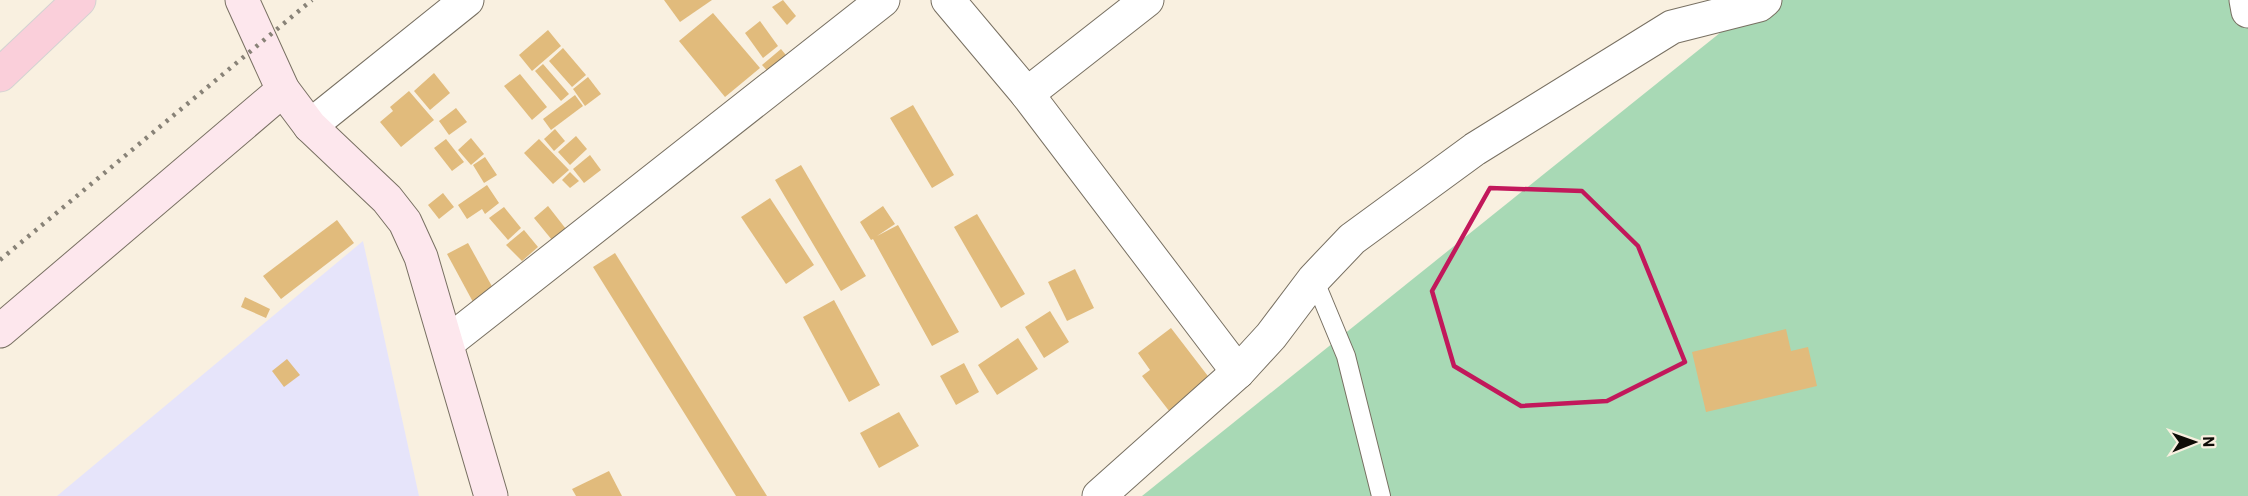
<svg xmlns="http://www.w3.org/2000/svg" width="2248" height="496" font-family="Barlow,sans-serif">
<rect width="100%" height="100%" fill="#f9f0e0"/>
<path fill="#e6e4fa" d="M363,241L419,496H57Z"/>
<path fill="#a8d9b5" d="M1761,0H2248V496H1142Z"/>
<g fill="#e1bb7c">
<path d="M664,0H712L680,22Z"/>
<path d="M783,0L796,16L787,25L772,7Z"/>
<path d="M713,13L760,68L725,97L679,41Z"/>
<path d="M760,21L778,46L763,58L745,33Z"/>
<path d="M548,30L561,46L532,71L519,55Z"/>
<path d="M563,48L586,75L572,87L549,61Z"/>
<path d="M781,49L790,60L772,76L762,65Z"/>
<path d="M543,64L569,94L561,101L535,71Z"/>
<path d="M434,73L450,93L430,110L414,91Z"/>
<path d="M520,74L547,107L532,120L504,86Z"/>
<path d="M588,77L601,94L585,106L573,89Z"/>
<path d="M409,91L434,120L401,147L380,122L393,111L390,107Z"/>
<path d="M575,95L583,106L551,130L543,119Z"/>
<path d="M913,105L954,175L932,188L890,118Z"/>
<path d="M456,108L467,122L449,135L439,121Z"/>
<path d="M555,129L565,141L554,151L544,139Z"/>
<path d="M576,136L587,149L570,165L558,152Z"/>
<path d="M471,138L484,154L471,165L458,150Z"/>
<path d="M446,139L464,162L452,171L434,148Z"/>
<path d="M539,139L569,170L553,184L524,153Z"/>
<path d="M590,155L601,170L584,183L573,169Z"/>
<path d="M485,157L497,175L484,183L473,165Z"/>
<path d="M801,165L866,276L841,291L775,180Z"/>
<path d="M570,172L579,181L570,188L562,180Z"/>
<path d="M487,185L499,203L485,214L482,209L467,219L458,205Z"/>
<path d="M443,193L454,207L439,219L428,205Z"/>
<path d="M770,198L814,265L786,284L741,217Z"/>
<path d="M548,206L566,229L552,240L534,218Z"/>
<path d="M883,206L895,224L877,236L898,225L959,332L932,346L873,239L871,240L860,222Z"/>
<path d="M504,207L521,228L508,240L489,218Z"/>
<path d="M977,214L1025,294L1001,308L954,227Z"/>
<path d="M337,220L354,243L281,299L263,276Z"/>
<path d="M524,230L538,247L522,261L506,245Z"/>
<path d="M468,243L494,290L473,302L447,254Z"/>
<path d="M615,253L767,496H736L593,267Z"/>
<path d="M1075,269L1094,308L1067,321L1048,282Z"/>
<path d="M245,297L270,309L266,318L241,307Z"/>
<path d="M834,300L880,385L849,402L803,317Z"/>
<path d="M1050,311L1069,342L1044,358L1025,327Z"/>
<path d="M1171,328L1214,384L1173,416L1142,376L1150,370L1138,353Z"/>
<path d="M1786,329L1791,351L1808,347L1817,386L1706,412L1692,352Z"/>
<path d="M1018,338L1038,369L997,395L978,365Z"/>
<path d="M287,359L300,375L284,387L272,371Z"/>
<path d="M964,363L979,392L956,405L940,376Z"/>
<path d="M899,412L919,446L879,468L860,433Z"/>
<path d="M609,471L622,496H576L572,489Z"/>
</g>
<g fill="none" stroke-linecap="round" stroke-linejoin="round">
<g stroke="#787062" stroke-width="20">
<path id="lane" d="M1314,279L1346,356L1381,496"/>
</g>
<g stroke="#787062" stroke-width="35">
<g id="street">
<path d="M948,0L1027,94L1238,372"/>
<path d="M2246,0L2248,11"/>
<path d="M1027,94L1147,0"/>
<path d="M310,126L467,0"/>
<path d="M447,343L883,0"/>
<path d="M1099,496L1238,372L1271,336L1314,279L1352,239L1475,149L1672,27L1759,5L1765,0"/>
</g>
</g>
<g stroke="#787062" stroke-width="35">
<g id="secondary">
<path d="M242,0L283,90L310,126L387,199L405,222L421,257L491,496"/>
<path d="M0,331L283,90"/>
</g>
</g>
<g stroke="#d4d3d2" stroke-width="35">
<path id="primary" d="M0,75L79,0"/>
</g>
<use href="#lane" stroke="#fff" stroke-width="18"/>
<use href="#street" stroke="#fff" stroke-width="33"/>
<use href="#secondary" stroke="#fde7ed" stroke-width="33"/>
<use href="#primary" stroke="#facfda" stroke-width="33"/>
<path stroke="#888277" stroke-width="4.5" stroke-dasharray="3 6" stroke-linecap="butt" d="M0,260L312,0"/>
</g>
<path fill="none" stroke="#c2185b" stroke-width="4.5" stroke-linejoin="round" d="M1490,188L1582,191L1638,246L1685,362L1607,401L1521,406L1454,366L1432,291Z"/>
<g transform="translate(2194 442) rotate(89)" stroke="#f9f0e0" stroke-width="4.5" paint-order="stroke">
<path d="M0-4.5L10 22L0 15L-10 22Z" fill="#0f0c07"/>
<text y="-9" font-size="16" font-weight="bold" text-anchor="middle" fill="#0f0c07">N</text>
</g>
</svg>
